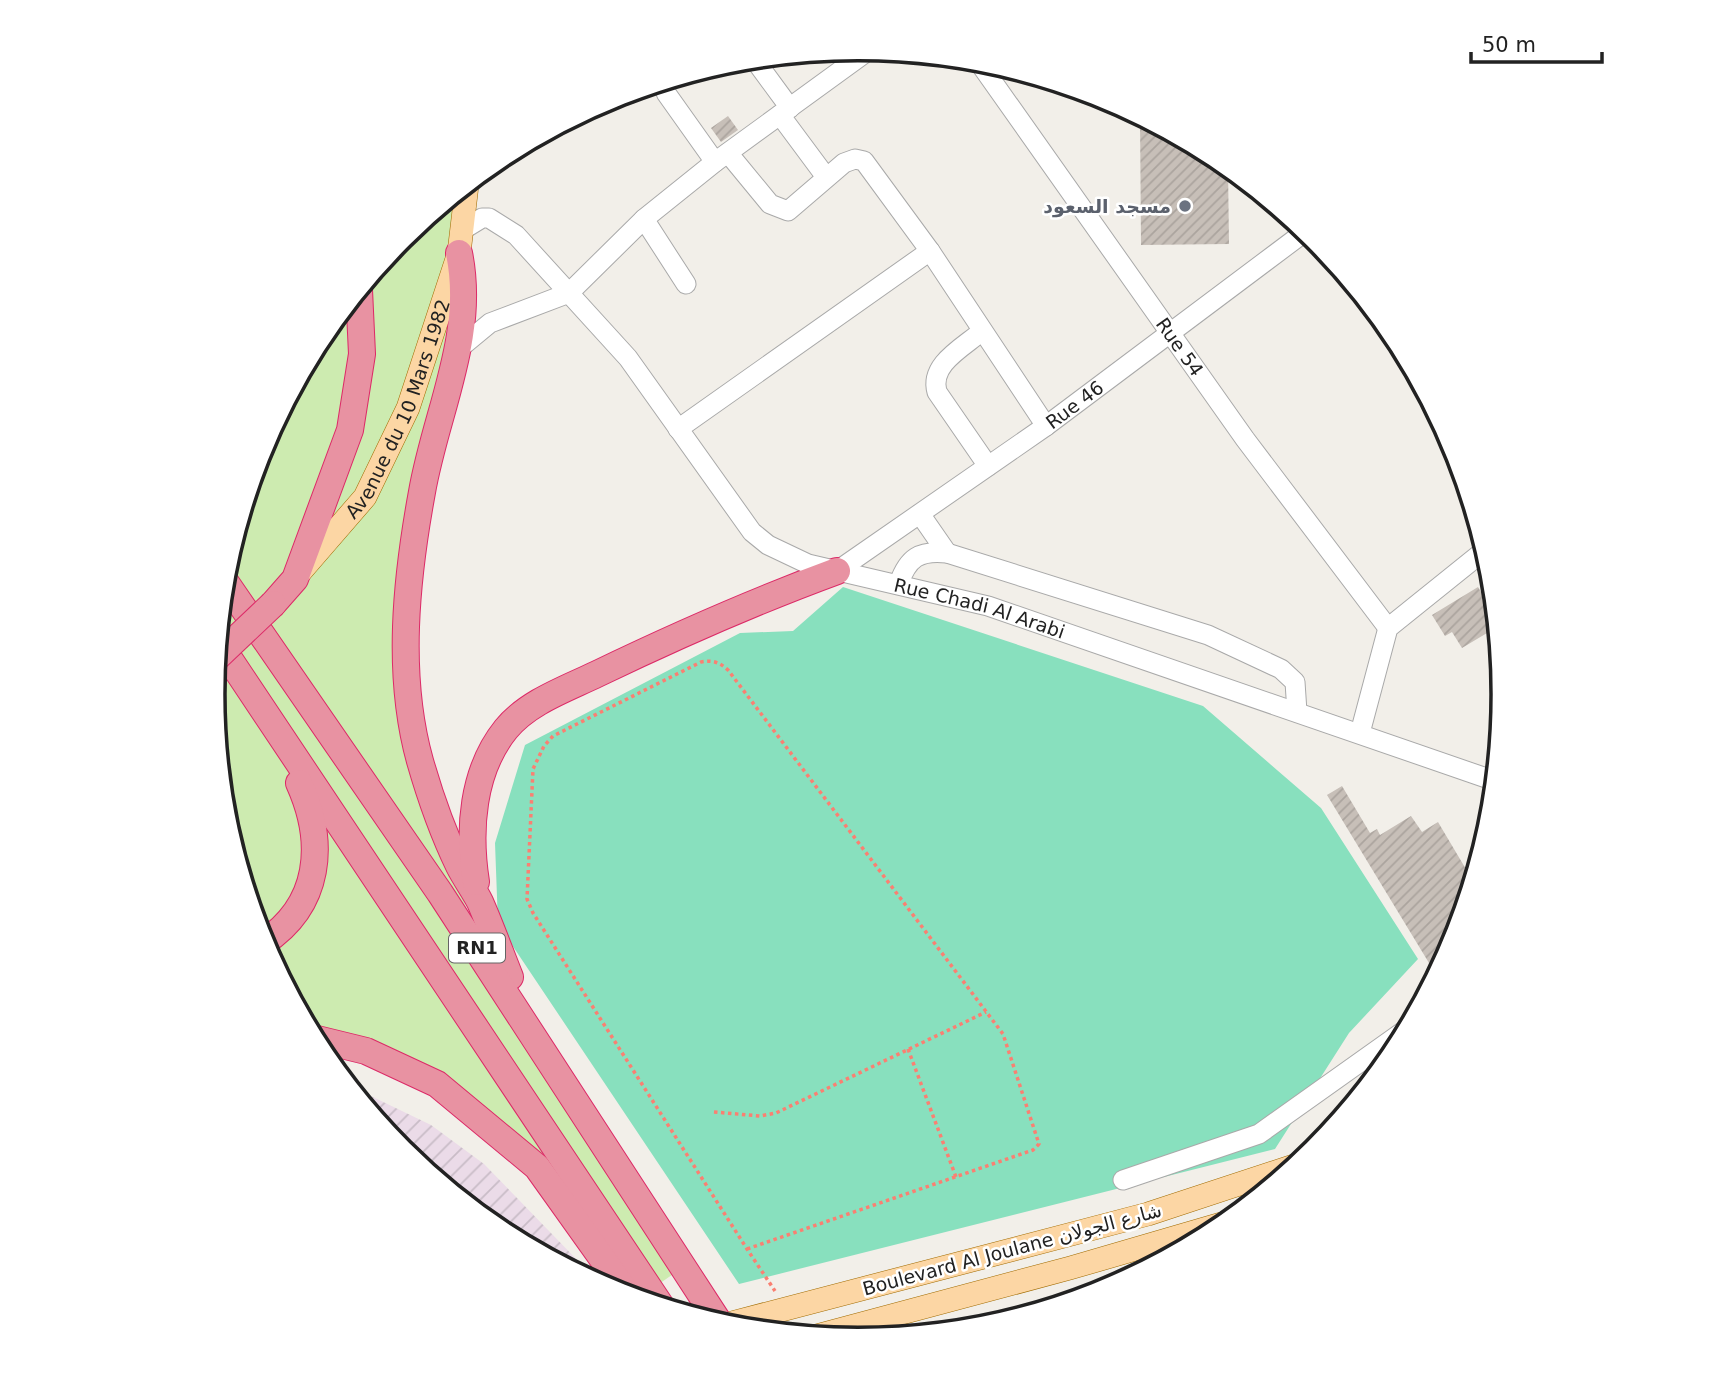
<svg xmlns="http://www.w3.org/2000/svg" width="1716" height="1389" font-family="'DejaVu Sans','Noto Sans Arabic',sans-serif">
<defs>
<pattern id="industrial-furrows" width="10" height="10" patternUnits="userSpaceOnUse" patternTransform="scale(1.75)"><rect width="10" height="10" fill="#ebdbe8"/><path d="M-1 1l2-2M0 10L10 0M9 11l2-2" fill="none" stroke="#c9bcc7"/></pattern>
<pattern id="building-hatch" width="6" height="6" patternUnits="userSpaceOnUse" patternTransform="scale(1.75)"><rect width="6" height="6" fill="#c7bfb8"/><path d="M-1 1l2-2M0 6l6-6M5 7l2-2" fill="none" stroke="#aba49e"/></pattern>
</defs>
<rect width="100%" height="100%" fill="#f2efe9"/>
<path fill="url(#industrial-furrows)" d="M348,1085L431,1125L484,1164L582,1265L591,1280L499,1231L401,1151Z"/>
<path fill="#cdebb0" d="M458,191L454,270L436,413L406,552L424,805L474,926L685,1266L637,1299L498,1127L351,1056L318,1047L261,941L225,820L213,694L225,568L262,447L322,336L402,238Z"/>
<path fill="#c8facc" d="M1113,1287L984,1328L945,1331Z"/>
<path fill="#88e0be" d="M843,587L1203,706L1321,808L1418,959L1349,1033L1275,1149L739,1284L498,924L495,843L525,745L740,633L793,631Z"/>
<g fill="url(#building-hatch)">
<path d="M728,116L738,130L721,142L711,128Z"/>
<path d="M1140,117L1217,158L1228,167L1229,244L1141,245Z"/>
<path d="M1478,587L1496,617L1497,627L1462,648L1452,632L1445,636L1432,615Z"/>
<path d="M1342,786L1370,833L1377,829L1380,835L1411,816L1422,832L1438,822L1473,881L1463,914L1449,922L1455,932L1444,939L1450,949L1429,963L1327,795Z"/>
</g>
<g fill="none" stroke-linecap="round" stroke-linejoin="round">
<g stroke="#a9a9a9" stroke-width="21">
<g id="minor">
<path d="M754,59L790,108"/>
<path id="s1" d="M978,61L1245,439L1388,628"/>
<path d="M666,93L715,162"/>
<path d="M780,115L826,177"/>
<path d="M728,153L770,204L788,211L844,163L855,159L864,161L930,251L1046,426"/>
<path d="M644,219L686,284"/>
<path id="s2" d="M464,229L482,218H489L516,235L628,358L752,532L768,545L808,564L988,606L1495,781"/>
<path d="M982,331C964,347 929,364 937,392L988,466"/>
<path d="M461,347L490,323L569,293L644,219L715,162L869,50"/>
<path d="M678,429L930,251"/>
<path d="M920,514L947,553"/>
<path id="s3" d="M837,571L1046,426L1306,231"/>
<path d="M899,583C908,558 919,550 947,553L1208,635L1281,669L1295,682L1297,712"/>
<path d="M1360,733L1388,628L1485,550"/>
<path d="M1123,1180L1259,1134L1408,1028"/>
</g>
</g>
<g stroke="#a06b00" stroke-width="24">
<g id="major">
<path id="s4" d="M301,571L365,497L408,408L459,253L467,185"/>
<path d="M724,1325L1148,1214L1297,1165"/>
<path d="M816,1336L1070,1268L1228,1222"/>
</g>
</g>
<g stroke="#dc2a67" stroke-width="28">
<g id="highway">
<path d="M459,253C476,337 436,411 422,492C406,579 396,675 420,761C430,796 443,833 459,866C465,878 474,890 480,902C491,927 500,952 510,977"/>
<path d="M224,580L440,893L720,1324"/>
<path d="M273,604L295,579L350,430L362,354L359,290"/>
<path d="M218,642L661,1306"/>
<path d="M476,882C468,830 472,771 506,729C528,702 566,689 597,674C676,636 755,601 837,571"/>
<path d="M263,943C321,905 326,843 299,783"/>
<path d="M313,1038L366,1051L437,1084L537,1167L629,1296"/>
</g>
</g>
<g stroke="#fa8072" stroke-width="3.5" stroke-dasharray="3.5 3.5" stroke-linecap="butt">
<path d="M908,1049L956,1177"/>
<path d="M714,1112L760,1116L776,1113L986,1012"/>
<path d="M747,1249L1033,1150L1039,1144L1003,1034L728,670C719,662 713,660 701,662L553,736L544,746L533,769L527,899L533,913L747,1249L775,1291"/>
</g>
<use href="#minor" stroke="#fff" stroke-width="19"/>
<use href="#major" stroke="#fcd6a4" stroke-width="23"/>
<use href="#highway" stroke="#e892a2" stroke-width="26"/>
<g stroke="#dc2a67" stroke-width="28" stroke-linecap="butt">
<path id="highway-bridge" d="M216,658L273,604"/>
</g>
<use href="#highway-bridge" stroke="#e892a2" stroke-width="26"/>
</g>
<circle fill="#6b7280" stroke="#fff" stroke-width="2.5" cx="1185" cy="206" r="7"/>
<g text-anchor="middle" stroke-width="5" stroke-linejoin="round" paint-order="stroke">
<rect fill="#fff" stroke="#646464" stroke-width="2" x="449" y="933.5" width="56" height="29" rx="5"/>
<g font-size="18" font-weight="bold" fill="#222">
<text x="477" y="954">RN1</text>
</g>
<g font-size="19" font-weight="bold" fill="#5b616d" stroke="#fff" text-anchor="end">
<text x="1171" y="213">مسجد السعود</text>
</g>
<g font-size="19" fill="#222" stroke="#fff">
<text dy="7" stroke="none"><textPath href="#s1" startOffset="350">Rue 54</textPath></text>
<text dy="7" stroke="none"><textPath href="#s3" startOffset="290">Rue 46</textPath></text>
<text dy="7" stroke="none"><textPath href="#s4" startOffset="192">Avenue du 10 Mars 1982</textPath></text>
<text dy="7" stroke="none"><textPath href="#s2" startOffset="682">Rue Chadi Al Arabi</textPath></text>
<text transform="translate(1012 1249) rotate(-15)" y="7">Boulevard Al Joulane شارع الجولان</text>
</g>
</g>
<path d="M0 0H1716V1389H0ZM225 694a633 633 0 1 1 1266 0a633 633 0 1 1-1266 0Z" fill="#fff" fill-rule="evenodd"/>
<path fill="none" stroke="#222" stroke-width="3.5" d="M225 694a633 633 0 1 1 1266 0a633 633 0 1 1-1266 0Z"/>
<path d="M1471 52v10h131v-10" fill="none" stroke="#222222" stroke-width="3.5"/>
<text x="1482" y="52" font-size="21" fill="#222222" stroke="#ffffff" stroke-width="5" paint-order="stroke">50 m</text>
</svg>
